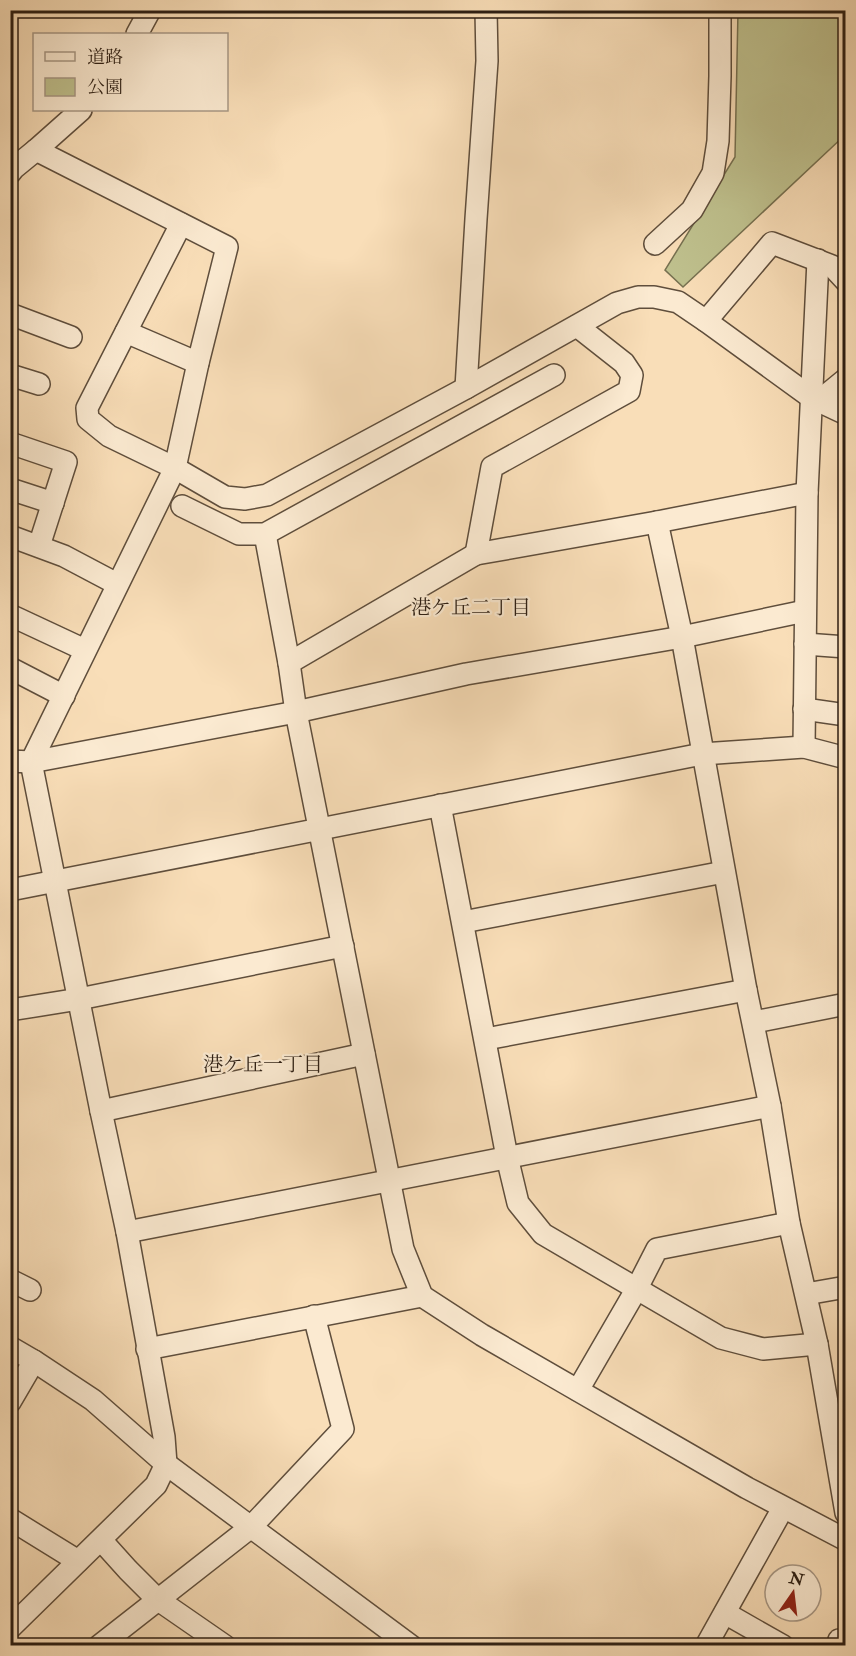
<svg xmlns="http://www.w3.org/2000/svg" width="856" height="1656" font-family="'IM FELL Double Pica','Noto Serif JP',serif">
<rect width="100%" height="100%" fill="#f9deb8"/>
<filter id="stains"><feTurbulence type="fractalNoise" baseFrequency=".00333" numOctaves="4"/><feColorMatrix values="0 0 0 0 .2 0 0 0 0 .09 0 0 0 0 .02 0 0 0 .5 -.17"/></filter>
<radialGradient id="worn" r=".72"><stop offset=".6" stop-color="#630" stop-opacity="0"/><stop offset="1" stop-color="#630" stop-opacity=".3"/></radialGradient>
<path fill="#bfc18e" stroke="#767050" stroke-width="1.5" d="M738,11H845V135L683,287L665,270L735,157Z"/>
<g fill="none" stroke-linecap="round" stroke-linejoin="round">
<g stroke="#5f4e3c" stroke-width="24">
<g id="minor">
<path d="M137,34L150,10"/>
<path d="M10,173L14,168L36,150"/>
<path d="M181,224L87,408L88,419L109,436L175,468L225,497L245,499L267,495L466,388L617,303L638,297H654L678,302L706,321L812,398L846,414"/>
<path d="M655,244L692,210L713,173L718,141L720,76V10"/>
<path d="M10,314L71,337"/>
<path d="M706,321L772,243L832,266L846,281"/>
<path d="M126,332L198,363"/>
<path d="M10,375L39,384"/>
<path d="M466,388L476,219L487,61L486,10"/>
<path d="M812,398L824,397L846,379"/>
<path d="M10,443L66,462L39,546"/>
<path d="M10,489L53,503"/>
<path d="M182,506L239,534H265L554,375"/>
<path d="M657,522L682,637L746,990L770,1106L789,1223L817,1344L846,1513"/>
<path d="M265,534L289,663L296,712L403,1249L422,1296L482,1335L747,1488L846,1540"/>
<path d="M10,536L64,556L117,584"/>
<path d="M476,554L492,467L629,391L632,375L624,363L577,326"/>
<path d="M10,615L85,650"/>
<path d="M805,644L846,647"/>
<path d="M289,663L476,554L657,522L807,493"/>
<path d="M10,668L64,696"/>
<path d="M804,709L846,715"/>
<path d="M804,747L807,493L818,260"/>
<path d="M10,761L31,762L296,712L466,674L682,637L805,611"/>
<path d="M440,805L507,1157L518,1203L543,1234L721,1338L763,1349L817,1344"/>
<path d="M10,890L702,754L804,747L846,758"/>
<path d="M463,922L724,872"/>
<path d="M10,1010L79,999L343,946"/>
<path d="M754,1022L846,1004"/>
<path d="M486,1039L746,990"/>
<path d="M101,1111L364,1054"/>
<path d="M127,1232L770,1106"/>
<path d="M10,1280L30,1290"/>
<path d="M806,1294L846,1287"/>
<path d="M10,1347L34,1361L93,1400L166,1464L411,1646"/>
<path d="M147,1349L422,1296"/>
<path d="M578,1390L636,1290L657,1249L789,1223"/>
<path d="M10,1402L34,1361"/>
<path d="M10,1519L78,1561"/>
<path d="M101,1540L128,1570L157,1599L225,1646"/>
<path d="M725,1613L783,1646"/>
<path d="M10,1628L156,1485L166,1464L164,1437L127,1232L101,1111L31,762L175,468L198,363L227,247L36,150L81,110"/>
<path d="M839,1640L846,1644"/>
<path d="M99,1646L251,1527L343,1429L314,1316"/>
<path d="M706,1646L783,1508"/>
</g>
</g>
<use href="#minor" stroke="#fbead1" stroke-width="21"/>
</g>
<g text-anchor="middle" stroke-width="4.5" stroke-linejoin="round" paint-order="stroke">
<g font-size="20" fill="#2c1e13" stroke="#fbead1">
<text x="471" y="614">港ケ丘二丁目</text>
<text x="263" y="1071">港ケ丘一丁目</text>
</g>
</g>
<rect width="856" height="1656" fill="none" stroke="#f9deb8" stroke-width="36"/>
<rect x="12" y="12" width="832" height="1632" fill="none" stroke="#2c1e13" stroke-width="3"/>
<rect x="18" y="18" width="820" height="1620" fill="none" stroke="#2c1e13" stroke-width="1.5"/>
<rect x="33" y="33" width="195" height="78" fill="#fbead1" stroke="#a89885" stroke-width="1.5"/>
<rect x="45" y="52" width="30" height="9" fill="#fbead1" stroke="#a89885" stroke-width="1.5"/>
<text x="87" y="63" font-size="18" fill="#2c1e13">道路</text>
<rect x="45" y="78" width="30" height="18" fill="#bfc18e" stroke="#a89885" stroke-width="1.5"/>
<text x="87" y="93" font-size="18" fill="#2c1e13">公園</text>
<g transform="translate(793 1593) rotate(14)"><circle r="28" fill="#fbead1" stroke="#a89885" stroke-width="1.5"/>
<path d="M0-4.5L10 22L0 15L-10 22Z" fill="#8f2418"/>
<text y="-9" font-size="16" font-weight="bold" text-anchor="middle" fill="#2c1e13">N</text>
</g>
<rect width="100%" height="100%" filter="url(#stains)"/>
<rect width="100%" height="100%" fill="url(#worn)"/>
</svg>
